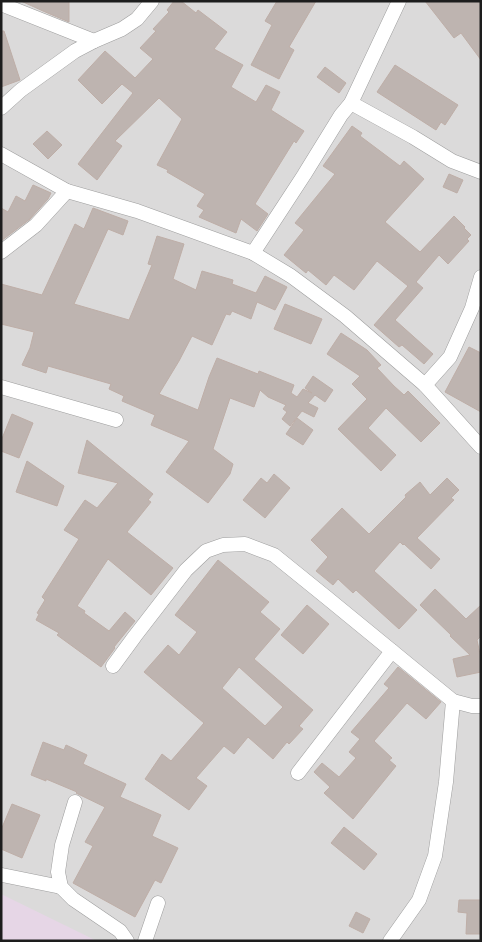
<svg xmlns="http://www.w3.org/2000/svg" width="482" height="942" font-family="'Open Sans',sans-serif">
<rect width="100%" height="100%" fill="#eee9e3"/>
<rect fill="#dbdada" x="1" y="1" width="480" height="940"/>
<path fill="#e6d6e6" d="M1,894L97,941H1Z"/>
<g fill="#beb4b0" stroke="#beaea7" fill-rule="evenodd">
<path d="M21,1H69V22L43,11Z"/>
<path d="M174,1H181L196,13L198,10L227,32L214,49L243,65L231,87L256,102L266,85L280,92L271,110L304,131L296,143L294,141L255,204L268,214L257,231L241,219L236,233L199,217L204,210L197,206L205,194L167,172L168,170L157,165L182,119L159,98L115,141L122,146L97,180L78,164L133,93L122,84L102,104L78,80L105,51L135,78L153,59L140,48L156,31L153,29L169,12L167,10Z"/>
<path d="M277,1H316L289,47L294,50L279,79L251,65L272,25L265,21Z"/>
<path d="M425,1H481V60L461,33L454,38Z"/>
<path d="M1,31H4L20,80L1,87Z"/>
<path d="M395,65L458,105L445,125L441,122L436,130L377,92Z"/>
<path d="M325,67L346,83L339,93L317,77Z"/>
<path d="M352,126L362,133L360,136L400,166L404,161L424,179L385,222L420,252L454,216L465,227L464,228L471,235L467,239L469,241L448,264L439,255L416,282L423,288L395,320L433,354L424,364L402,345L399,347L374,325L408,286L377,261L354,290L334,275L326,285L308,270L306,273L284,255L304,230L295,223L335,174L323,166Z"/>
<path d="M47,131L62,145L48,159L33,144Z"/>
<path d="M449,174L463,180L457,193L443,187Z"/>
<path d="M33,185L51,193L48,199L30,219L1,241V208L8,212L16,196L25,201Z"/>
<path d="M93,208L128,221L123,235L108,229L74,304L129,320L152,265L148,264L157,236L184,244L173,279L196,290L202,271L233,280L232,284L256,293L265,276L287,287L275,310L257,302L251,319L232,311L230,315L226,314L212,345L192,336L179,361L159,394L198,410L209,377L217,358L258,374L259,371L294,385L291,393L297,397L303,389L312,393L305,388L313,376L333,390L325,402L315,395L308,403L318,408L314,417L302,411L290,426L282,419L287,412L283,409L286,405L268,397L260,390L254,407L230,398L213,449L233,464L230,474L208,503L166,472L189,441L151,425L155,415L122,401L124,396L109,389L111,384L48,366L46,373L22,365L30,348L34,332L1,324V284L42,295L75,224L84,229Z"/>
<path d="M285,304L322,319L311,344L274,329Z"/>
<path d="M341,333L367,350L381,365L377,368L394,386L404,395L408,391L440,423L421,442L386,408L368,428L396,455L381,471L338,429L367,399L352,384L360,376L327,354Z"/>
<path d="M469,347L481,353V412L445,392Z"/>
<path d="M12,414L33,423L19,458L1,451V441Z"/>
<path d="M297,418L313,430L303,445L286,434Z"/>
<path d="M87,440L153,494L148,500L151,502L127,532L173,568L151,595L108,559L77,606L85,611L84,613L109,631L125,612L135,621L114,647L115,648L101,667L57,635L59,633L36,620L39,614L37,613L45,600L42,597L79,539L64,530L85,500L97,508L118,483L78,473Z"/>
<path d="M27,461L64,486L57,506L16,492Z"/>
<path d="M274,474L290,488L265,518L243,500L261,478L267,483Z"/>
<path d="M447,478L459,490L451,498L454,500L417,538L440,559L431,569L404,544L403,545L400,542L374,571L417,610L399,629L356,590L353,593L338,579L333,585L316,571L328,557L311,540L342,508L369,534L406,497L405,495L420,482L430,495Z"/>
<path d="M218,560L269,602L260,612L280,629L254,659L313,710L299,726L303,729L289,744L287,742L273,759L248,737L234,754L224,746L196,778L207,786L189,810L145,779L162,754L171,761L204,723L144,672L168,645L179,655L197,632L175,615ZM239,667L283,707L265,726L222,688Z"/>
<path d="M435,589L466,619L481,605V636L477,640L480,654L481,653V672L457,677L453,659L470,655L450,636L451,635L420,605Z"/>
<path d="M307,605L329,624L303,654L281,635Z"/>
<path d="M398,667L441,702L426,719L407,703L374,741L392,758L389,760L396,766L353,819L324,793L330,787L314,772L322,763L339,777L356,758L349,752L360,739L351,732L389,688L384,684Z"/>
<path d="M43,742L64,750L66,745L87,755L83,764L126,784L120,797L161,815L152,836L178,848L161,883L155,880L135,917L73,883L93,846L85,842L105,807L76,793L77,792L46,779V781L31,775Z"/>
<path d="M12,804L40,815L22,858L1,849V830Z"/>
<path d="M344,827L377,854L364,870L331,843Z"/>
<path d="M459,900H481V934H466L467,913L458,912Z"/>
<path d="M356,912L370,919L363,933L349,926Z"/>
</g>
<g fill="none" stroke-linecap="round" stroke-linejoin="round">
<g stroke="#9e9e9e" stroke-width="15">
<g id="minor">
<path d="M1,4L94,41"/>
<path d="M351,103L413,137L452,161L481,172"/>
<path d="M1,108L21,90L75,51L94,41L122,29L137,19L152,1"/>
<path d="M1,154L67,191L137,211L253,253L291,276L345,316L425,385L481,447"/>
<path d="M1,252L36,225L67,191"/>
<path d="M253,253L304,175L341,115L351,103L399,1"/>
<path d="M425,385L450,357L472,308L481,277"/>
<path d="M1,387L116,420"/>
<path d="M113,666L135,636L186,570L206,551L223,545L245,544L274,555L326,597L453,701L472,706H481"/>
<path d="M298,773L392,651"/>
<path d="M75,802L62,845L58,872L61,887L73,899L120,931L127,941"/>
<path d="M2,875L61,887"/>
<path d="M145,941L158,903"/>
<path d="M390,941L419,900L435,856L446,782L453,701"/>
</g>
</g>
<use href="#minor" stroke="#fff" stroke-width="14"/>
</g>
<rect width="482" height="942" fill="none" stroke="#1d1d1d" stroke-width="5"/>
</svg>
